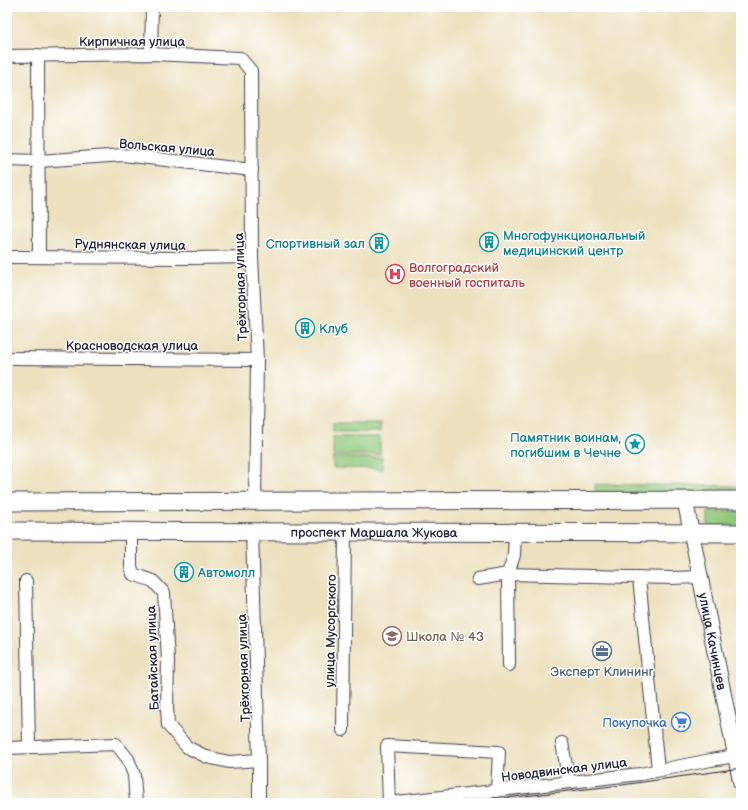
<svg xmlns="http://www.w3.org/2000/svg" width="748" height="810" font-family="'Balsamiq Sans',sans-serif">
<rect width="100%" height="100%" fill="#fff"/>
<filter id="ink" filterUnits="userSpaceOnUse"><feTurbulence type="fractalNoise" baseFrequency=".025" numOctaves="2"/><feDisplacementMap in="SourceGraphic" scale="8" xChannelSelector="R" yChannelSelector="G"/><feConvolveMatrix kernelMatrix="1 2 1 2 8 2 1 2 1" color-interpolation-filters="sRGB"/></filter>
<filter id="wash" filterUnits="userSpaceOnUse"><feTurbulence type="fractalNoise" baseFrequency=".012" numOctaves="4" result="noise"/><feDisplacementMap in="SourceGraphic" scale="16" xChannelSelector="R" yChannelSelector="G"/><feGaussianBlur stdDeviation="0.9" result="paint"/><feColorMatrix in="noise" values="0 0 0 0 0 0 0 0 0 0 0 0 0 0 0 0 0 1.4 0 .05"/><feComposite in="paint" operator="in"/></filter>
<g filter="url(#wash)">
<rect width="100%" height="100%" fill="#ece0be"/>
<g fill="#90c779" stroke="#59745a">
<rect x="333" y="423" width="47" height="9"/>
<rect x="333" y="437" width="47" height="18"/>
<path d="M333,457L382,458V469L333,468Z"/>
<path d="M595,484L741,486V494H595Z"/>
<path d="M741,511V526H708V512Z"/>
</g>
</g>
<g filter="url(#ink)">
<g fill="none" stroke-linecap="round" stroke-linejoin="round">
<g stroke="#403e4f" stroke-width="14">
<g id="minor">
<path d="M151,54L152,7"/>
<path d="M38,55L39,256"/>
<path d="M7,56L151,54L240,58L251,71L252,257L257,360L255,502"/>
<path d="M7,160L39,161L123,155L252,170"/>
<path d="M7,257L194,258L252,257"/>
<path d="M7,358L257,360"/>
<path d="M131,532V566L133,574L153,581L164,593L168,660L167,708L168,725L187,747L207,757L229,762L259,760"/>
<path d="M252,532L259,760V803"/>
<path d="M639,577L658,770"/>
<path d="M478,579L508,574L672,578L700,577"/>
<path d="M26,581L29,747"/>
<path d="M509,665L508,574L514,555L515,532"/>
<path d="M343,730L345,533"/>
<path d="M562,743L569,782"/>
<path d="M7,748L116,744L128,759L134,775L136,803"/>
<path d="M389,803L640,774L711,760L741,755"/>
<path d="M389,803L387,746L499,752L497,791"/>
</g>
</g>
<g stroke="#403e4f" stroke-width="17">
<g id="major">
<path id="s1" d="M685,500L741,783"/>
</g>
</g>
<g stroke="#403e4f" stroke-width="19">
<g id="highway">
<path d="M7,502L741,500"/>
<path id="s2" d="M7,531L741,533"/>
</g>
</g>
<use href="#minor" stroke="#fff" stroke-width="12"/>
<use href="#major" stroke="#fff" stroke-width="15"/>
<use href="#highway" stroke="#fff" stroke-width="17"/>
<path stroke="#22223b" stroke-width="1" d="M462,803L622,785L741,768"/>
</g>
</g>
<defs>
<g id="building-ring" transform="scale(1)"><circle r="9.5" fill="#fff" stroke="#0f9aa8" stroke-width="1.5"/><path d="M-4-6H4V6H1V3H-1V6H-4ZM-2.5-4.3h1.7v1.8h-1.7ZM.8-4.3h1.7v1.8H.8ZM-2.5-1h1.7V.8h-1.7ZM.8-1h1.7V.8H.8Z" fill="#0f9aa8"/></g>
<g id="hospital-ring" transform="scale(1)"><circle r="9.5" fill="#fff" stroke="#e0444e" stroke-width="1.5"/><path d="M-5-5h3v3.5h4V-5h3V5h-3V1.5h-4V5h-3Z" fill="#e0444e"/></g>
<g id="sight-ring" transform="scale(1)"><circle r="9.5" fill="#fff" stroke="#0f9aa8" stroke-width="1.5"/><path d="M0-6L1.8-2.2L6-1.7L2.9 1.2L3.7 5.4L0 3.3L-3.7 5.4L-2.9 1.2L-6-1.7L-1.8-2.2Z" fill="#0f9aa8"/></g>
<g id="school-ring" transform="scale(1)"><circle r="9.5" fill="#fff" stroke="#8d6e63" stroke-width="1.5"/><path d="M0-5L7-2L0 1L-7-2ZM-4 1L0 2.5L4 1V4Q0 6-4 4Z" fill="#8d6e63"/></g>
<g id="office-ring" transform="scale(1)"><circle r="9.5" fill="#fff" stroke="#5c6f8a" stroke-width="1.5"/><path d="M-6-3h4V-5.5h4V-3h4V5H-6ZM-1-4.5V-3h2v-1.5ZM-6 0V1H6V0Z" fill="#5c6f8a"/></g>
<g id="supermarket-ring" transform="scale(1)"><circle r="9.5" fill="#fff" stroke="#3f7fe0" stroke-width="1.5"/><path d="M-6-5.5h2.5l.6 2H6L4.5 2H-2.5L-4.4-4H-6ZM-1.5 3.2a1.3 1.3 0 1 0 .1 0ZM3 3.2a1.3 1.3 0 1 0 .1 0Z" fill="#3f7fe0"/></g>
</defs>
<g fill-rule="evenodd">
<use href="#building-ring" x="489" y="242"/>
<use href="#building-ring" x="379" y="243"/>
<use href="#hospital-ring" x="395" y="274"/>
<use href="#building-ring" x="305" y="328"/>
<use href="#sight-ring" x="635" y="444"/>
<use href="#building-ring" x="184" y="572"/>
<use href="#school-ring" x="392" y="636"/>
<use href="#office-ring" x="602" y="651"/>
<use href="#supermarket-ring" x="681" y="722"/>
</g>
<g text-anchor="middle" stroke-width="3" stroke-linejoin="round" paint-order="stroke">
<g font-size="13" fill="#22223b" stroke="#fff">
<text x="132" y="46">Кирпичная улица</text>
<text transform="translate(167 147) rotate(5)" y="5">Вольская улица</text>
<text transform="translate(130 244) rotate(1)" y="5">Руднянская улица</text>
<text transform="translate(240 287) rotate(-92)" y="5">Трёхгорная улица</text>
<text x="132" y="350">Красноводская улица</text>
<text dy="5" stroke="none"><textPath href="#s2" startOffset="367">проспект Маршала Жукова</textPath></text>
<text transform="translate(330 631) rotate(-89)" y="5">улица Мусоргского</text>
<text dy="5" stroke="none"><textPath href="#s1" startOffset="144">улица Качинцев</textPath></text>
<text transform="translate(152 658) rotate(-92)" y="5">Батайская улица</text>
<text transform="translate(243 668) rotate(-92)" y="5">Трёхгорная улица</text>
<text transform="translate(564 769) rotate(-7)" y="5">Новодвинская улица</text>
</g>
<g font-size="13" fill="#0d838f" stroke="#fff" text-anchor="start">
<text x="503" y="240">Многофункциональный<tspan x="503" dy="15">медицинский центр</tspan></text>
<text x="365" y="248" text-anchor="end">Спортивный зал</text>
<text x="319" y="333">Клуб</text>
<text x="621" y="442" text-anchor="end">Памятник воинам,<tspan x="621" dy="15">погибшим в Чечне</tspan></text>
<text x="198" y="577">Автомолл</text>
</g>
<g font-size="13" fill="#be3a42" stroke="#fff" text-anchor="start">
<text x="409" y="272">Волгоградский<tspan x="409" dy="15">военный госпиталь</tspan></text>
</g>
<g font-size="13" fill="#785e54" stroke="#fff" text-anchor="start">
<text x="406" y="641">Школа № 43</text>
</g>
<g font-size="13" fill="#4e5e75" stroke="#fff">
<text x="602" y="676">Эксперт Клининг</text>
</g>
<g font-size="13" fill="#366cbe" stroke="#fff" text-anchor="end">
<text x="667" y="727">Покупочка</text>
</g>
</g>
<rect width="748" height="810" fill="none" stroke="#fff" stroke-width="24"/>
</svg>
